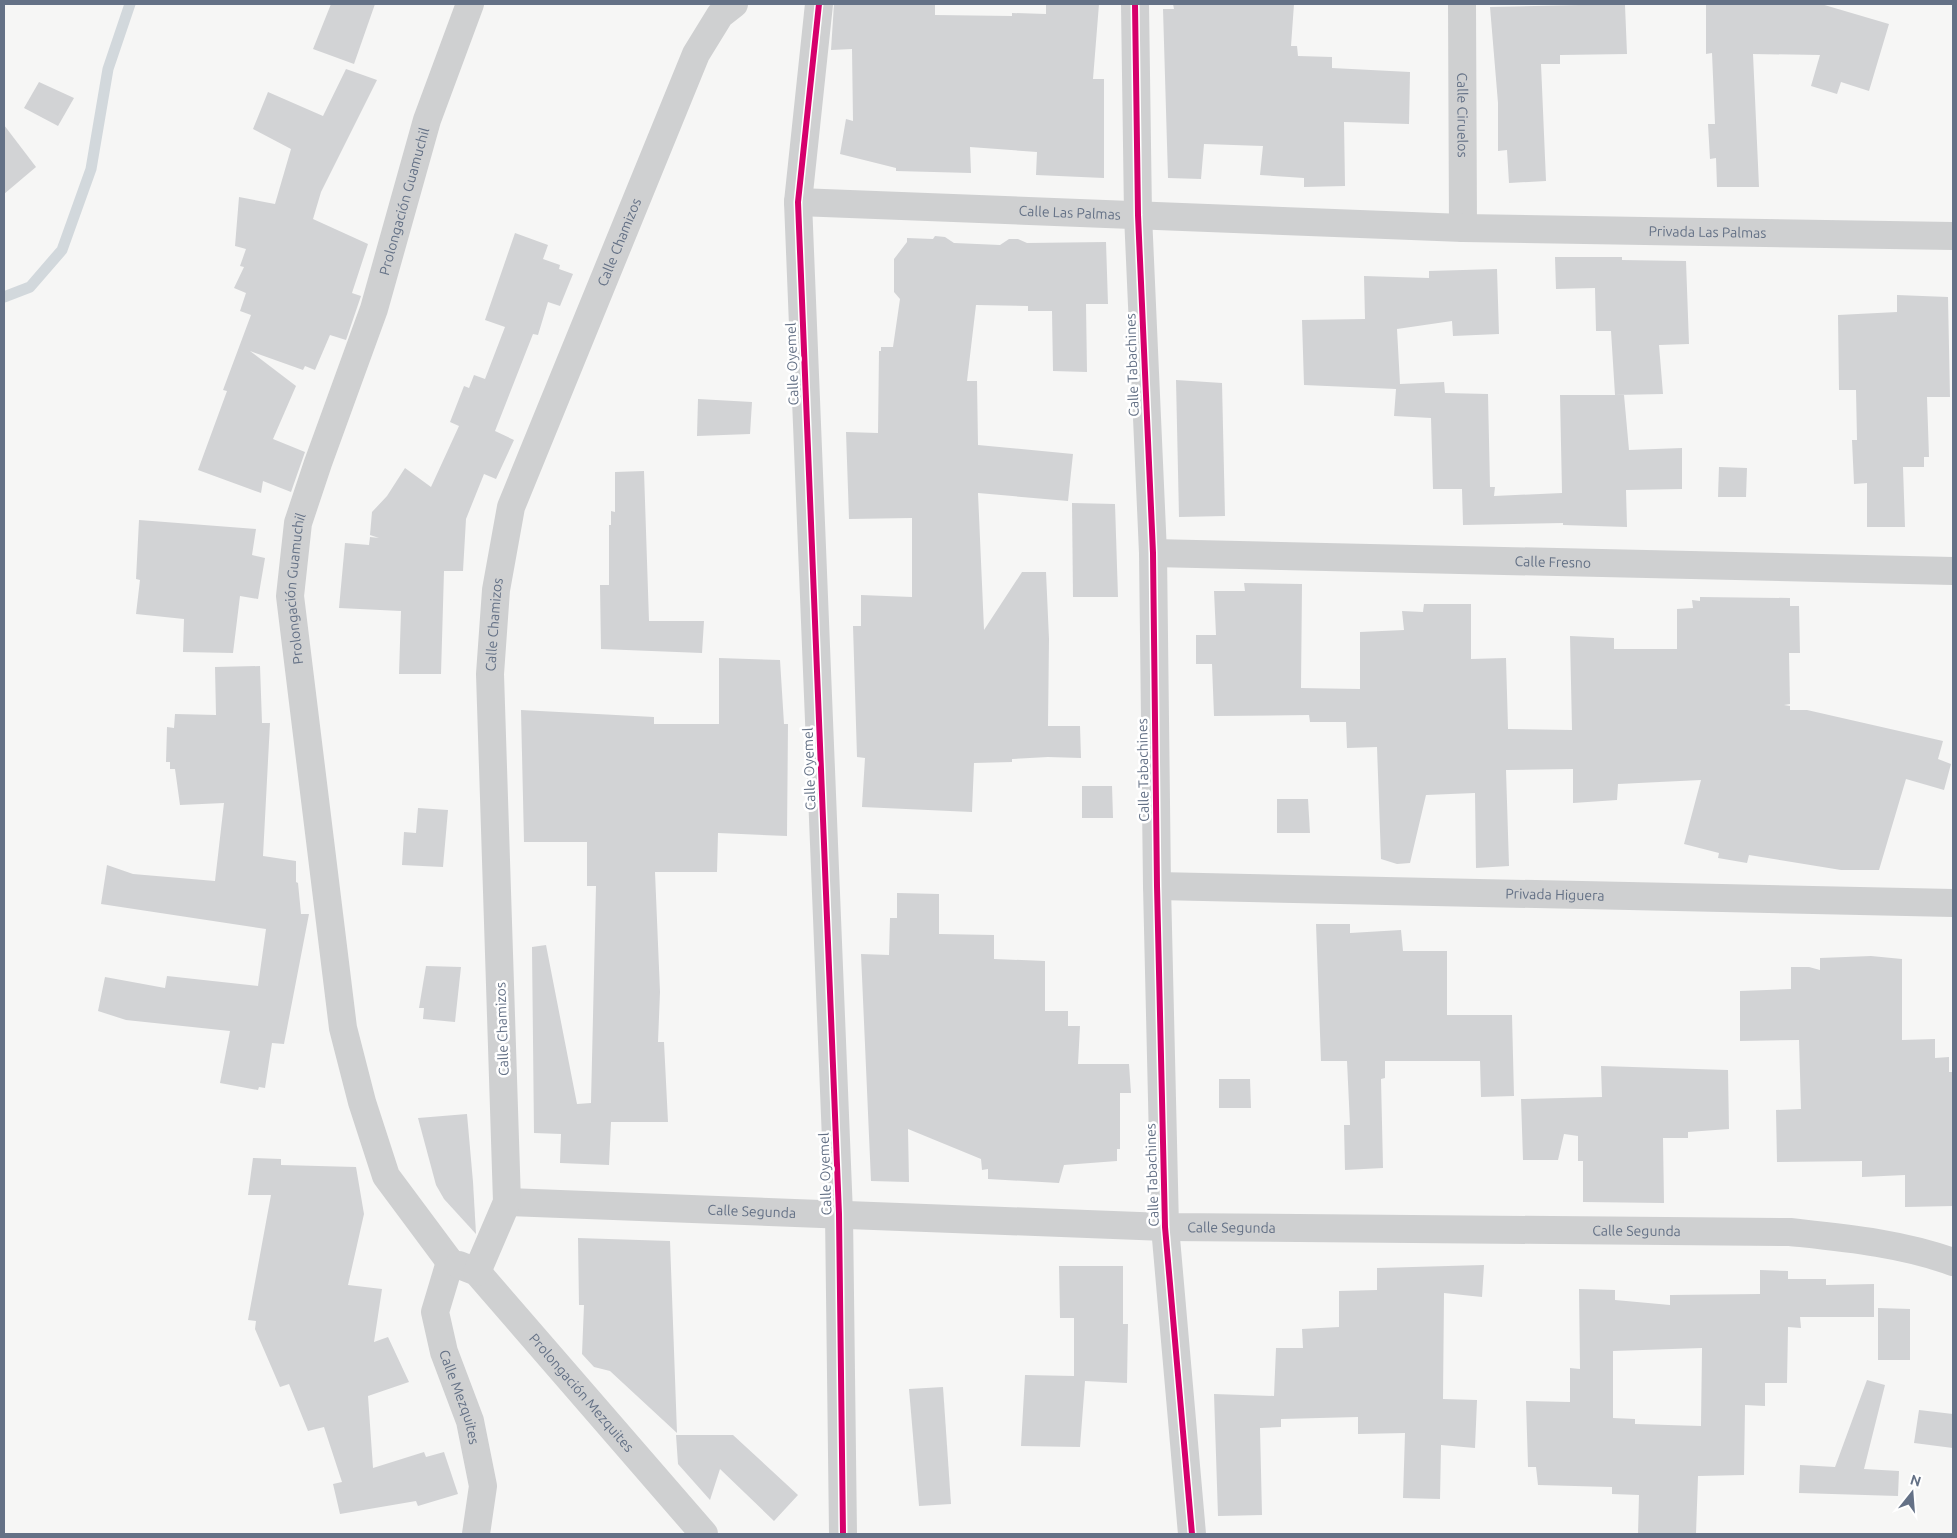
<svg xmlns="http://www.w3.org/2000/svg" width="1957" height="1538" font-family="Ubuntu,sans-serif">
<rect width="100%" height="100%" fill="#f6f6f5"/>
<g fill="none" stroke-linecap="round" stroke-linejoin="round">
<path stroke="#d2d8dc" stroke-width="11" d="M4,297L30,287L62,250L91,169L108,69L130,4"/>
</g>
<g fill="#d2d3d5" fill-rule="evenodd">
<path d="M331,4H375L354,64L313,49Z"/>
<path d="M834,4H935V15L1012,16V13L1046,14V4H1099L1093,79H1104V178L1036,175L1037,152L970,147L971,173L896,171V168L840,154L846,119L853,121L852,49L831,50Z"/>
<path d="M1173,4H1294L1291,46H1297L1298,56L1332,57V68L1410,72L1409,124L1344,122L1345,186L1304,187V178L1260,175L1263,146L1204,144L1201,179L1168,178L1163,9H1174Z"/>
<path d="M1623,4L1625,5L1627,54L1560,55V64H1541L1546,181L1509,183L1507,150L1498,151V103L1490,7Z"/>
<path d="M1706,4H1821L1889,24L1869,91L1841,82L1837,94L1811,86L1820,55L1753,54L1759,187H1717L1716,158L1710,159L1708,124H1715L1712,53L1706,54Z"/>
<path d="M346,69L377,80L321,192L313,219L368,244L352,293L361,296L346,340L330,335L315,370L305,366L303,370L250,351L296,386L273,439L305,452L291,492L263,481L261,493L198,470L227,391L223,390L251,315L240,311L246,293L234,288L244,267L240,266L246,249L235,246L239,197L275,204L291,149L253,129L268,92L323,116Z"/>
<path d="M39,82L74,98L58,126L24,108Z"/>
<path d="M4,125L36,167L4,194Z"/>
<path d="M515,233L548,245L543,259L560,265L559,269L573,274L560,306L548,302L538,335L533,334L495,431L514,440L496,479L484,474L466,519L463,571H444L441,674H399L401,611L339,608L345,543L369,545L370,537L379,538L370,535L372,512L387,496L405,468L431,487L459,426L450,422L464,386L469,388L474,375L485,379L505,327L485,320Z"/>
<path d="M935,236L945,237L954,243L1000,245L1009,239H1018L1027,243L1106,242L1108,304H1086L1087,372L1053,371L1052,311H1028V306L976,305L967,381H977L978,445L1073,454L1068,501L978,493L984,630L1022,572H1046L1049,639L1048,726H1080L1081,758L1048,757L1012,759V762L974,763L972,812L862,807L865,758L857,757L853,626H861V595L912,597V518L849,519L846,432L878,433L879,351H881V347H893L900,299L894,292V259L907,242V238L933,239Z"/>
<path d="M1555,257H1622V260L1686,261L1689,344L1659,345L1663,394L1615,395L1611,331H1596L1595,288L1556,289Z"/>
<path d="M1497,269L1499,334L1453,336L1452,321L1397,329L1400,384L1444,382L1445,393L1488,394L1490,487H1495L1494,496L1562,493L1560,395H1624L1629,450L1682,448V489L1626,490L1627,527L1563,525V523L1463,525L1462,489H1433L1431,418L1394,416L1396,389L1304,385L1302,320L1365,319L1364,276L1429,278V271Z"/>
<path d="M1897,295L1948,297L1950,397H1927L1929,457H1924V467H1903L1905,527H1867V483L1854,484L1852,440H1857L1856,390H1839L1838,315L1897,312Z"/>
<path d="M1176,380L1222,383L1225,516L1179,517Z"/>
<path d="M698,399L752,402L750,434L697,436Z"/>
<path d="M1719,467L1747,468L1746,497H1718Z"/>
<path d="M644,471L649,621H704L702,653L601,649L600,585H609V525H611V511L615,512V472Z"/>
<path d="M1072,503L1115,504L1118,597H1073Z"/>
<path d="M139,520L256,529L252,555L265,558L258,599L240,596L233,653L183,652L184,619L136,614L140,580L136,579Z"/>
<path d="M1244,583L1302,584L1301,688L1360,689V632L1404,630L1402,611L1423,612L1424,604H1471V659L1506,658L1508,729L1572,730L1570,636L1614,638V649H1677V609L1693,608L1692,600L1700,601V597L1790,598V606H1799L1800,653H1789L1790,704L1784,705L1790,706V710H1807L1943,741L1938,759L1951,764L1944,790L1906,779L1879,870H1841L1749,855L1747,863L1718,858L1719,853L1684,844L1701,780L1618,784L1617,800L1573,803V769L1506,770L1509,866L1476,868L1475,793L1426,795L1410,863L1397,864L1381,859L1377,747L1347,748L1346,722H1310L1309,715L1214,716L1212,664H1196V635H1216L1214,591H1245Z"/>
<path d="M719,658L780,660L784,724H788L787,836L718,833L717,872H655L660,992L658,1042H664L668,1122H611L609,1165L560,1163L561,1134L534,1133L532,947L546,945L577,1104L591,1103L596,886H587V842H524L521,710L654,717V724H719Z"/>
<path d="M260,666L262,723H270L263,856L296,861V882L298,883L301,914H309L284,1044L272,1043L265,1088L259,1087L258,1090L220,1083L230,1031L126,1020L98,1011L105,977L165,988L167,976L258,986L266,929L101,904L107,865L133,874L215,881L224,803L180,805L175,769H170V762H166L167,727L174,728L175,714L216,715L215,667Z"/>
<path d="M1082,786H1112L1113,818H1082Z"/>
<path d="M1277,799H1308L1310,833H1277Z"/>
<path d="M418,808L448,810L443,867L402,865L404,832L416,833Z"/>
<path d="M897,893L939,894V934L994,935V959L1045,961V1011H1068V1026H1080L1078,1064H1129L1131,1093H1120V1149H1117V1161L1064,1165L1059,1183L988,1179V1169L982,1170L981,1159L908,1129L909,1182L871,1181L861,954L889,955L890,918H897Z"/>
<path d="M1316,924H1350V933L1401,930L1403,951H1447V1015H1512L1514,1096L1481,1097L1480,1061H1385V1078L1381,1079L1383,1168L1345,1170L1344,1125H1350L1347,1061H1321Z"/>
<path d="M1871,956L1902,959V1040L1935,1039V1058L1949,1057V1072H1953V1206L1905,1207V1175L1862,1177V1161L1777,1162L1776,1110L1801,1109L1799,1040L1740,1041V991L1791,989V967H1809L1820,970V958Z"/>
<path d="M426,966L461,967L455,1022L423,1019L424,1008H419Z"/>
<path d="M1601,1066L1728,1070L1729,1129L1688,1132V1138H1663L1664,1203L1583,1202V1161H1578V1136L1564,1134L1558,1160H1523L1521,1099L1602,1097Z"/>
<path d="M1219,1079H1250L1251,1108H1219Z"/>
<path d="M467,1114L473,1182L476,1234L444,1199L436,1185L418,1118Z"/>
<path d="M253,1158L281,1159V1165L356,1167L364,1214L348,1285L382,1289L374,1342L388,1337L409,1382L368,1396L373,1468L424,1452L426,1457L444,1452L458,1494L418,1506L416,1501L340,1514L333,1484L342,1482L324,1427L308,1431L289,1384L280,1387L255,1329L256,1321L248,1320L271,1195H248Z"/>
<path d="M578,1238L670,1241L677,1433L610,1371L594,1367L582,1354L584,1305H579Z"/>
<path d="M1484,1265L1482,1297L1444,1293L1443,1399L1477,1400L1475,1448L1441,1445L1440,1499L1403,1498L1405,1433L1358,1434V1417L1281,1419V1427L1260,1428L1262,1515L1218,1516L1214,1394L1274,1396L1276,1348H1303L1302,1329L1339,1327V1291L1377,1290V1268Z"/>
<path d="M1059,1266H1123V1324H1128L1127,1383L1085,1381L1080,1447L1021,1446L1025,1375L1074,1376V1318H1060Z"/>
<path d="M1760,1270L1788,1271V1279H1826V1285L1874,1284V1317H1800L1801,1328L1788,1327L1787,1383H1765V1406L1745,1405L1744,1475L1698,1476L1696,1534H1638L1639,1495L1612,1494V1487L1538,1485L1536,1467H1528L1526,1401L1570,1402V1368L1580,1369L1579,1289L1615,1290V1300L1670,1305V1295L1760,1294ZM1702,1348L1701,1426L1635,1424V1419L1613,1418V1351Z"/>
<path d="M1878,1308L1910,1309V1360H1878Z"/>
<path d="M1867,1380L1885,1385L1864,1469L1899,1471L1898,1496L1799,1493L1800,1465L1835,1467Z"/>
<path d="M943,1387L951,1504L919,1506L909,1389Z"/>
<path d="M1919,1410L1953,1414V1448L1914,1443Z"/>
<path d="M676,1435H733L798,1495L774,1521L720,1469L710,1500L678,1464Z"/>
</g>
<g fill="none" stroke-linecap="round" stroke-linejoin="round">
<g stroke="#cfd0d1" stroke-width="28">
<path d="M819,4L798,202L839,1214L843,1534"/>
<path d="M1135,4L1138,215L1153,553L1157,886L1165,1227L1192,1534"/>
<path id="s1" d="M1462,4L1463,228"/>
<path id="s2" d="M798,202L1463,228L1953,236"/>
<path id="s3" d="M1153,553L1953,571"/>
<path id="s4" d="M1157,886L1953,903"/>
<path id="s5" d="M507,1202L1165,1227L1790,1232C1845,1238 1900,1243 1953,1262"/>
<path id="s6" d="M450,1262L386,1176L362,1102L343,1028L290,596L298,523L318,463L374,309L427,120L470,4"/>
<path id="s7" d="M450,1262L435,1312L444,1352L470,1421L483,1486L476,1534"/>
<path id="s8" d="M459,1265L477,1272L704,1534"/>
<path id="s9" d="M477,1272L507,1202L490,674L496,590L511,507L696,54L720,15L734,4"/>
</g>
<g stroke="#fff" stroke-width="9">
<g id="cycleway">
<path d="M819,4L798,202L839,1214L843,1534"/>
<path d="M1135,4L1138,215L1153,553L1157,886L1165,1227L1192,1534"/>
</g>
</g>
<use href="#cycleway" stroke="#d6006c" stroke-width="6"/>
</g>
<g text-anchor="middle" stroke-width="5" stroke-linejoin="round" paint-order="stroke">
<g font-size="14" fill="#647186" stroke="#fff">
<text dy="5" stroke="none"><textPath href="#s1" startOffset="111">Calle Ciruelos</textPath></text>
<text dy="5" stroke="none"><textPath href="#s6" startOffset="1109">Prolongación Guamuchil</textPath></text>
<text dy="5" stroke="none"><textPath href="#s2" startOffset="272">Calle Las Palmas</textPath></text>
<text dy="5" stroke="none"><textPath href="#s2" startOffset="910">Privada Las Palmas</textPath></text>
<text dy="5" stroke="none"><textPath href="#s9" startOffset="1059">Calle Chamizos</textPath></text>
<text transform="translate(792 364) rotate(-92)" y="5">Calle Oyemel</text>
<text transform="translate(1132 365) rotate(-92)" y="5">Calle Tabachines</text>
<text dy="5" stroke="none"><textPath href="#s3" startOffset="400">Calle Fresno</textPath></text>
<text dy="5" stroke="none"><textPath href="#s6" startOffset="704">Prolongación Guamuchil</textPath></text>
<text dy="5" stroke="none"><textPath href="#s9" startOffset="654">Calle Chamizos</textPath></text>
<text transform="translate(809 769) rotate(-92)" y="5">Calle Oyemel</text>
<text transform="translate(1143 770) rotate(-91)" y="5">Calle Tabachines</text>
<text dy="5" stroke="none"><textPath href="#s4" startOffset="398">Privada Higuera</textPath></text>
<text transform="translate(502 1029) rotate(-92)" y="5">Calle Chamizos</text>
<text transform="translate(825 1174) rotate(-92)" y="5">Calle Oyemel</text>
<text transform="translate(1152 1175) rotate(-92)" y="5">Calle Tabachines</text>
<text dy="5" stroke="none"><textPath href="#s5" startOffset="245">Calle Segunda</textPath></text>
<text dy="5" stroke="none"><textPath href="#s5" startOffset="725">Calle Segunda</textPath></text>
<text dy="5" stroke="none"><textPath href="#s5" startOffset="1130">Calle Segunda</textPath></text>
<text dy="5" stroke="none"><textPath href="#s8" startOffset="179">Prolongación Mezquites</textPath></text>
<text dy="5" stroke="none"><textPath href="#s7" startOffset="141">Calle Mezquites</textPath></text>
</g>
</g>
<rect width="1957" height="1538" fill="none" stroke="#647186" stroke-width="10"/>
<g transform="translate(1912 1493) rotate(17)" stroke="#ffffff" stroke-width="4" paint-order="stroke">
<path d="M0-4L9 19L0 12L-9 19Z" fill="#647186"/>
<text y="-8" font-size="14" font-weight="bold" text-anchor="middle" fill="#647186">N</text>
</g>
</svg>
